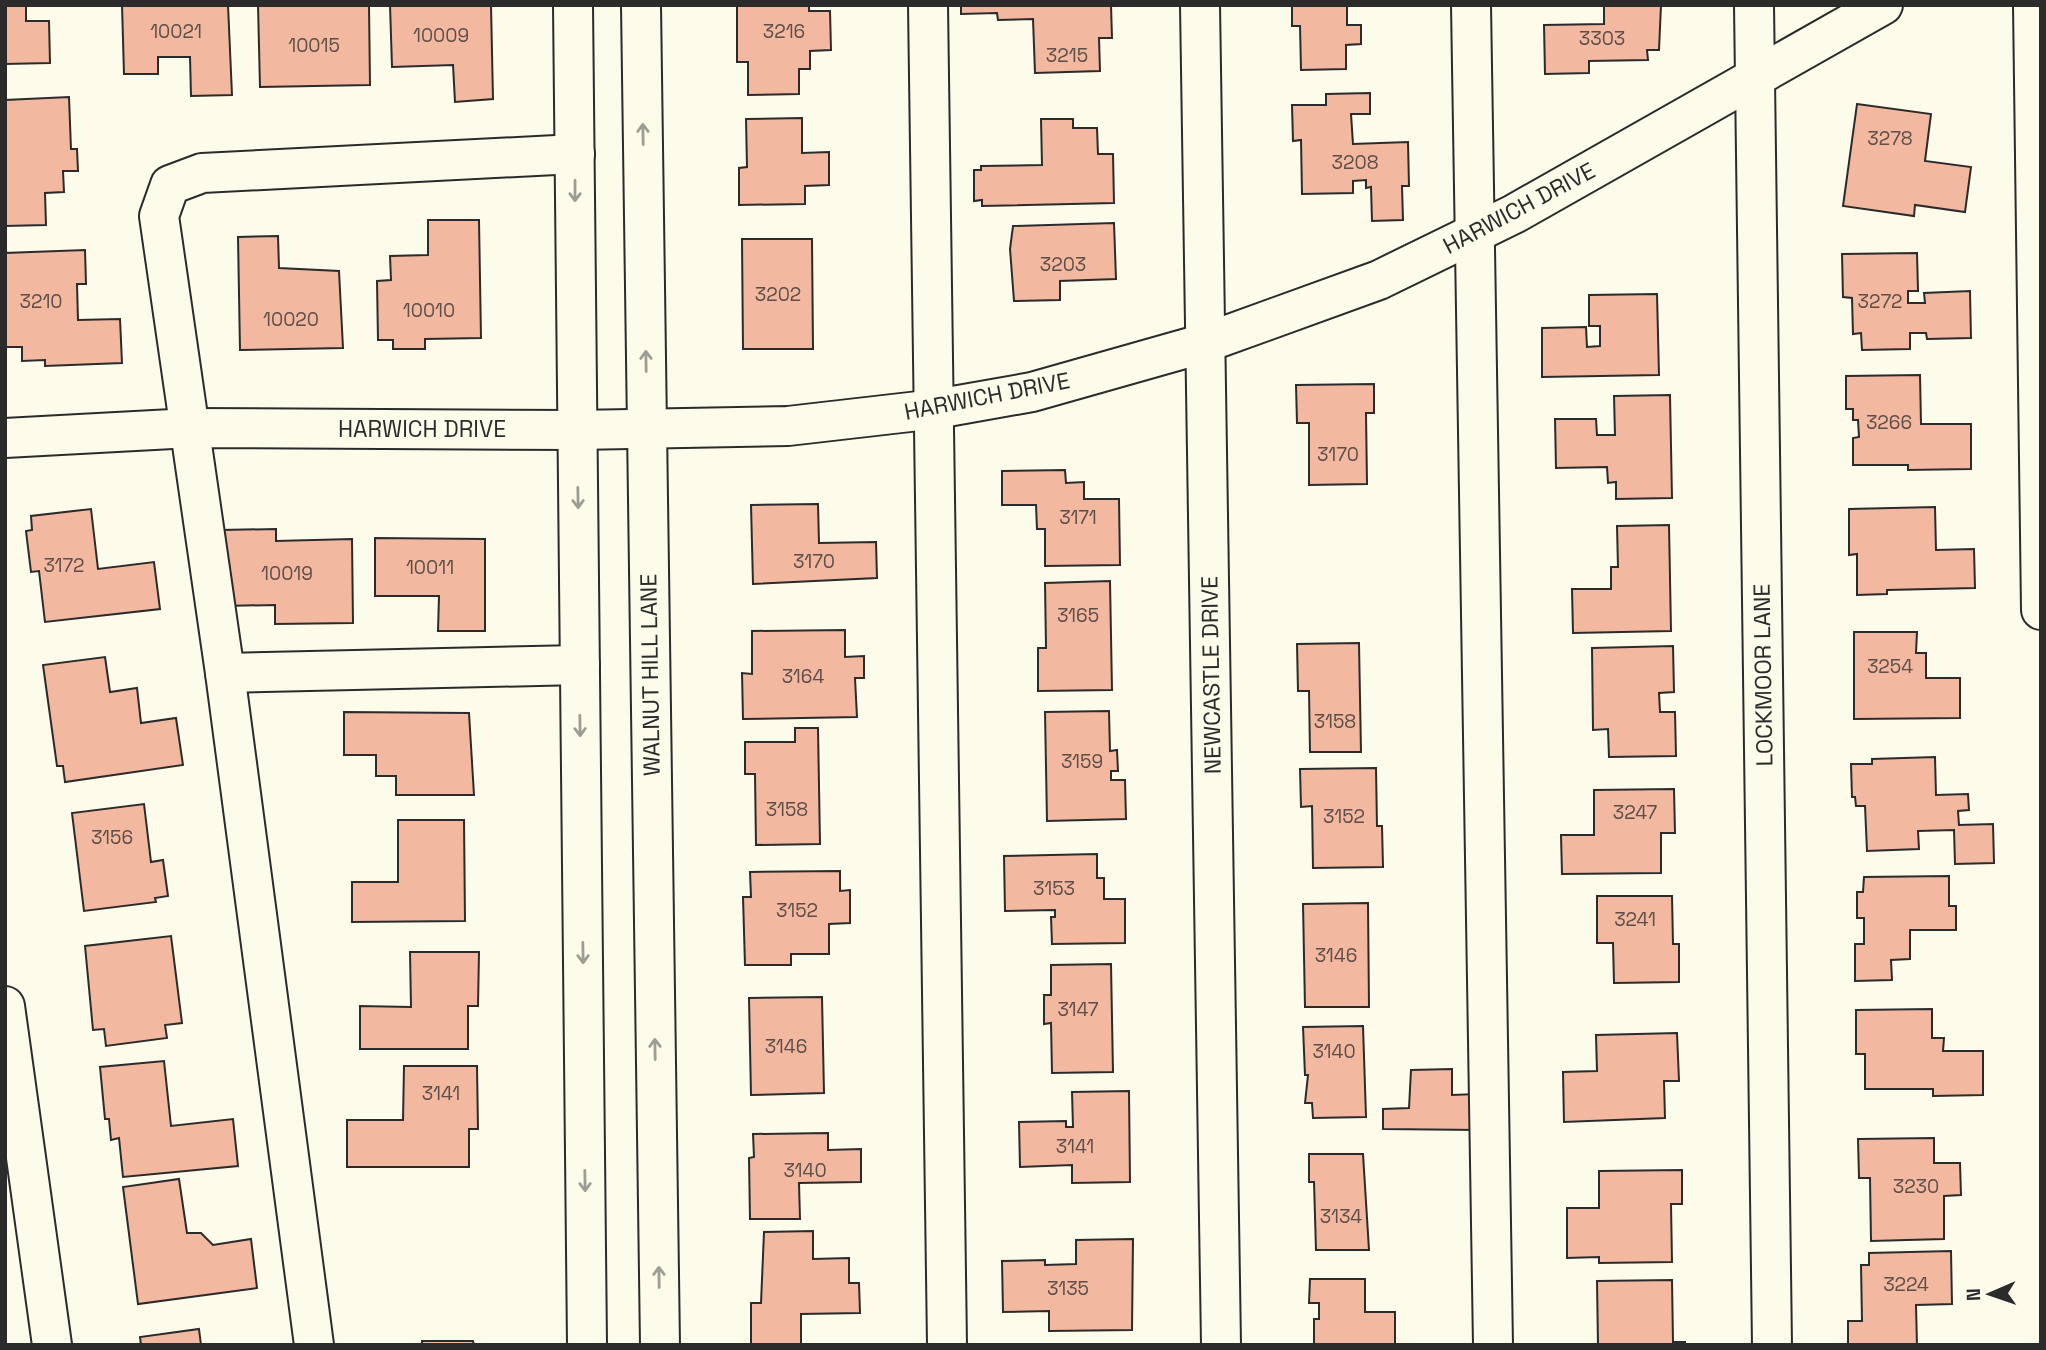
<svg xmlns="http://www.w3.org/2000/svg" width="2046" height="1350" font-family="'Space Grotesk',sans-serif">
<rect width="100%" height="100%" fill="#fdfbea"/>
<g fill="#f2b8a0" stroke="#2b2b2b" stroke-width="2">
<path d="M5,5H26V21H49L50,63L5,64Z"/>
<path d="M122,5H228L232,95L191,96L190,57H158V74H124Z"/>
<path d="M258,5H369L370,85L260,87Z"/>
<path d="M390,5H491L493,99L455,102L453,65L392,67Z"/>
<path d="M737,5H809V11H830L831,50L810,51V69H799V94L748,95V62H737Z"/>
<path d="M961,5H1111L1112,38H1099L1100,71L1035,73L1033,19L998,20L997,13L961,14Z"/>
<path d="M1292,5H1347V25H1361V44L1346,45V69L1301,70L1300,26H1292Z"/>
<path d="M1604,5H1661L1659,50H1647L1648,60L1589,61V73L1545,74L1544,25L1604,24Z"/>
<path d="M1370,93V114H1351L1353,144L1408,142L1409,186H1402L1403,220L1372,221L1371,187L1366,188V180L1353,181V193L1302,194L1301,140L1293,141L1292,105H1326V94Z"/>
<path d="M69,97L71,149H77L78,171H63L64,192L45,193L46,225L5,226V100Z"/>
<path d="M1857,104L1931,114L1925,161L1971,167L1965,212L1915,205L1914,216L1843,206Z"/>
<path d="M802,118V153L829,152V185L805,186V204L739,205V168L747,167L746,119Z"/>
<path d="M1041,119H1073V128H1097L1098,154H1113L1114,203L982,206V200L974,201V170H981V166L1042,165Z"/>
<path d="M428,220H479L481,338L425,339V349H393V340H378L377,281L391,280L390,256L428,255Z"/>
<path d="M1114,223L1116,279L1060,281V300L1014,301L1010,249L1013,226Z"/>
<path d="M278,236L279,268L339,271L343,348L240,350L238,237Z"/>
<path d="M742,239H812L813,349H743Z"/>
<path d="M85,250L86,284H77L78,320L120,319L122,363L45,366V360L22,361V347H5V253Z"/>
<path d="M1917,253L1918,291H1908V303H1925L1924,293L1970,291L1971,338L1927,339L1926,333H1910V349L1862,350L1861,333L1853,334L1852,298L1843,297L1842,254Z"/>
<path d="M1657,294L1659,375L1542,377V328L1586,327L1587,347L1600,346V326H1589V295Z"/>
<path d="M1920,375L1921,424H1971V469L1908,470V465H1853V438L1859,437L1858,420H1853V409H1846V376Z"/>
<path d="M1374,384V413H1366L1367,484L1309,485V423H1297L1296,385Z"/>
<path d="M1670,395L1672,498L1616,499V482L1608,483L1607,467L1556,468L1555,419H1596L1597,435H1615L1614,396Z"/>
<path d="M1065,470L1066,483L1084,482V499H1119L1120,565L1045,566V529H1037L1036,505H1002V471Z"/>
<path d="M818,504L819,543L876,542L877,578L753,584L751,505Z"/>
<path d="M1935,507L1936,550L1974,549L1975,588L1887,590V594L1857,595V554L1849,555V509Z"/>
<path d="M91,509L98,569L154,562L160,609L45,622L39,571L31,572L26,531L32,530L31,516Z"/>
<path d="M1669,525L1671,631L1573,633L1572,589H1611V567H1618L1617,526Z"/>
<path d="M276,529V541L352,539L353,623L275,624V605L222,606L221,530Z"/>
<path d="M375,538L485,539V631H438L439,596H375Z"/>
<path d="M1110,581L1112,690L1038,691V648H1046L1045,583Z"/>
<path d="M845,630V657L864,656V678H855L857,717L743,719L742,673L752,674V631Z"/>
<path d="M1854,632H1917L1916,653H1926V678H1960V718L1854,719Z"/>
<path d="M1359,643L1361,752H1310L1309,691H1298L1297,644Z"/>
<path d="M1673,646L1674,692L1659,693L1660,712H1675L1676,756L1609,757L1608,729L1593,730L1592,648Z"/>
<path d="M105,657L110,692L137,688L141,723L176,718L183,765L65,782L63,766H57L43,665Z"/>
<path d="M1109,711L1110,751L1117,750L1118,771H1111V780H1125L1126,819L1047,821L1045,712Z"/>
<path d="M344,712L469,713L474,795H396V776H376V755H344Z"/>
<path d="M795,728H818L820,844L756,845L755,774H745V742H795Z"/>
<path d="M1935,757L1936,795L1968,794L1969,810L1958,811L1959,825L1993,824L1994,863L1955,864L1954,830L1918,831L1919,849L1867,851L1865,806H1856L1855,797H1852L1851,764H1872V759Z"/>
<path d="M1376,768L1377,826H1382L1383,867L1313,868L1312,806L1301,807L1300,769Z"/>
<path d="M1674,789L1675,833H1661V873L1562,874L1561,835H1594V790Z"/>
<path d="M144,804L151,862L163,860L168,896L155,898L156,902L84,911L72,813Z"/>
<path d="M398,820H464L465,921L352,922V882H398Z"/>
<path d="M1097,854V878H1104V899H1125V943L1052,944L1051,917H1055V910L1005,911L1004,856Z"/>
<path d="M840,871V891L850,890V923L829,924V954H791V965H745L743,897H751L750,872Z"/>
<path d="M1949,876V906H1956V930H1910V959L1891,960L1892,980L1855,981V944H1864V918H1857V892H1863L1864,877Z"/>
<path d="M1597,896H1672L1673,944H1679V982L1614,983L1613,943H1597Z"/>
<path d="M1368,903L1369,1007H1305L1303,904Z"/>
<path d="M171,936L182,1023L165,1025L167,1038L106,1046L104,1029L93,1030L85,946Z"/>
<path d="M410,952H479L478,1006H468V1049H360V1006L411,1007Z"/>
<path d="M1111,964L1113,1072L1052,1073L1051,1023L1044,1024V995H1051V965Z"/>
<path d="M822,997L824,1093L751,1095L749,998Z"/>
<path d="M1932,1009V1038H1944L1943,1051H1983V1095L1933,1096V1089H1865V1054H1856V1010Z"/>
<path d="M1363,1026L1366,1117L1313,1118L1312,1103H1305L1308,1075H1305L1303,1027Z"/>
<path d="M1677,1033L1679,1081H1664L1665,1118L1564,1122L1563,1072L1597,1071L1596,1035Z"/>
<path d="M164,1061L171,1126L233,1119L238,1166L123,1177L119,1138L111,1140L109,1119H105L100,1067Z"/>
<path d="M404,1066H477L478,1129H469V1167H347V1120H403Z"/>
<path d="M1452,1069V1095L1477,1094L1478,1130L1383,1129V1109L1409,1108L1411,1070Z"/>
<path d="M1129,1091L1130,1182L1072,1183V1165L1020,1167L1019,1122L1066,1121V1127H1073L1072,1092Z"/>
<path d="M828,1133V1150L861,1149V1182L799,1183L800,1219H750L749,1158L754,1157L753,1134Z"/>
<path d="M1934,1138V1163H1960L1961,1195L1944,1196V1239L1871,1241L1870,1178H1859L1858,1139Z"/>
<path d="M1309,1154H1363L1369,1250H1316L1314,1182H1309Z"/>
<path d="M1682,1170V1204H1671L1672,1262L1599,1263V1257L1567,1258V1208H1599V1171Z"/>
<path d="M179,1179L187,1233H201L213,1245L251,1239L257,1288L138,1304L123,1187Z"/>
<path d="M813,1231V1259L849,1258V1283H859L860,1313L801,1314V1345H751V1303H761L764,1232Z"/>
<path d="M1133,1239L1132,1330L1049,1331V1311L1003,1312L1002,1261L1045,1260V1265L1076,1264V1240Z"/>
<path d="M1951,1251L1952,1304L1916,1305L1917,1345H1848V1321H1862L1861,1265H1869V1253Z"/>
<path d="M1310,1279H1365V1312H1395V1345L1314,1344V1319H1319V1303H1309Z"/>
<path d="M1672,1280L1673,1342H1685V1345H1598L1597,1281Z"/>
<path d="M199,1329L201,1345H141L140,1337Z"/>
<path d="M422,1341H473L474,1345H422Z"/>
</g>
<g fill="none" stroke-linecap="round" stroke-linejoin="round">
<g stroke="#2b2b2b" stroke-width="42">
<g id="minor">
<path d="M928,5L947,1345"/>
<path d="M1200,5L1221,1345"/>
<path d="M1471,5L1493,1345"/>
<path d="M1754,5L1772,1345"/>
<path d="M2033,5L2041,610"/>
<path d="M5,438L191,428L577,430L788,426L936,409L1032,392L1205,343L1379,280L1514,214L1883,5"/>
<path d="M225,673L580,665"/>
<path d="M5,1006L52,1345"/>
<path d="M314,1345L225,673L159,216L170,185L202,173L575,154"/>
</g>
</g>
<g stroke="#2b2b2b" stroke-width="42">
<g id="major">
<path d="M573,5L587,1345"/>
<path d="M641,5L660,1345"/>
</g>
</g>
<use href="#minor" stroke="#fdfbea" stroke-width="38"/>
<use href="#major" stroke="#fdfbea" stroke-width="38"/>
</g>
<defs><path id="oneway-shaft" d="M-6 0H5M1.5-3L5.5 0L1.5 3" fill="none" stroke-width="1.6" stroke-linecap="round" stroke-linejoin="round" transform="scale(1.75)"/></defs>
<g stroke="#9e9d94">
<use href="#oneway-shaft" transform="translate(643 134) rotate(-91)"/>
<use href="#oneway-shaft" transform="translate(575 191) rotate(90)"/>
<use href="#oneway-shaft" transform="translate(646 361) rotate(-91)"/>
<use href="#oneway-shaft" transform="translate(578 498) rotate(89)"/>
<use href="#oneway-shaft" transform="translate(580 726) rotate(89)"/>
<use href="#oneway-shaft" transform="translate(583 953) rotate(89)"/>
<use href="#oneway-shaft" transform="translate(655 1049) rotate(-91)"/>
<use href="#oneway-shaft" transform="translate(585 1181) rotate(89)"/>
<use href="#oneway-shaft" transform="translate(659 1277) rotate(-91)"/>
</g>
<g text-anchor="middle" stroke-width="5" stroke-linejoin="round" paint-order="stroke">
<g font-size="19" fill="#5d4e48">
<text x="176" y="38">10021</text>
<text x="784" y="38">3216</text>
<text x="441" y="42">10009</text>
<text x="1602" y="45">3303</text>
<text x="314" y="52">10015</text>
<text x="1067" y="62">3215</text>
<text x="1890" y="145">3278</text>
<text x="1355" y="169">3208</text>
<text x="1063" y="271">3203</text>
<text x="778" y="301">3202</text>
<text x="41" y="308">3210</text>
<text x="1880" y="308">3272</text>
<text x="429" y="317">10010</text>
<text x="291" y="326">10020</text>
<text x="1889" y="429">3266</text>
<text x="1338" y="461">3170</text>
<text x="1078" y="524">3171</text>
<text x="814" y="568">3170</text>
<text x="64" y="572">3172</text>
<text x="430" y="574">10011</text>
<text x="287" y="580">10019</text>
<text x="1078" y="622">3165</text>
<text x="1890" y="673">3254</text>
<text x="803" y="683">3164</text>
<text x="1335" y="728">3158</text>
<text x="1082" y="768">3159</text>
<text x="787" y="816">3158</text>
<text x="1635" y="819">3247</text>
<text x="1344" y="823">3152</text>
<text x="112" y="844">3156</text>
<text x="1054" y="895">3153</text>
<text x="797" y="917">3152</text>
<text x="1635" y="926">3241</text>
<text x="1336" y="962">3146</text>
<text x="1078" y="1016">3147</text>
<text x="786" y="1053">3146</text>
<text x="1334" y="1058">3140</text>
<text x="441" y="1100">3141</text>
<text x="1075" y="1153">3141</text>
<text x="805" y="1177">3140</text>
<text x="1916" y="1193">3230</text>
<text x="1341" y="1223">3134</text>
<text x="1906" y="1291">3224</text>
<text x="1068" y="1295">3135</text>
</g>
<g font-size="23" fill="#2b2b2b" stroke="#fdfbea">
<text transform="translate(1519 208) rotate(-28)" y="8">HARWICH DRIVE</text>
<text transform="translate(987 396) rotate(-11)" y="8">HARWICH DRIVE</text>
<text x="422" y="437">HARWICH DRIVE</text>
<text transform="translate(650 675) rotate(-91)" y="8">WALNUT HILL LANE</text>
<text transform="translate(1211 675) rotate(-91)" y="8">NEWCASTLE DRIVE</text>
<text transform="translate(1763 675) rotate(-91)" y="8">LOCKMOOR LANE</text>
</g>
</g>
<rect width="2046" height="1350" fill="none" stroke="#2b2b2b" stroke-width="14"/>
<g transform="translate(1990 1294) rotate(268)" stroke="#fdfbea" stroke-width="5" paint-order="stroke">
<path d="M0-5L12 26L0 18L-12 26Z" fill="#2b2b2b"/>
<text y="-10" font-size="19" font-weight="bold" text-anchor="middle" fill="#2b2b2b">N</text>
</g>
</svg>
